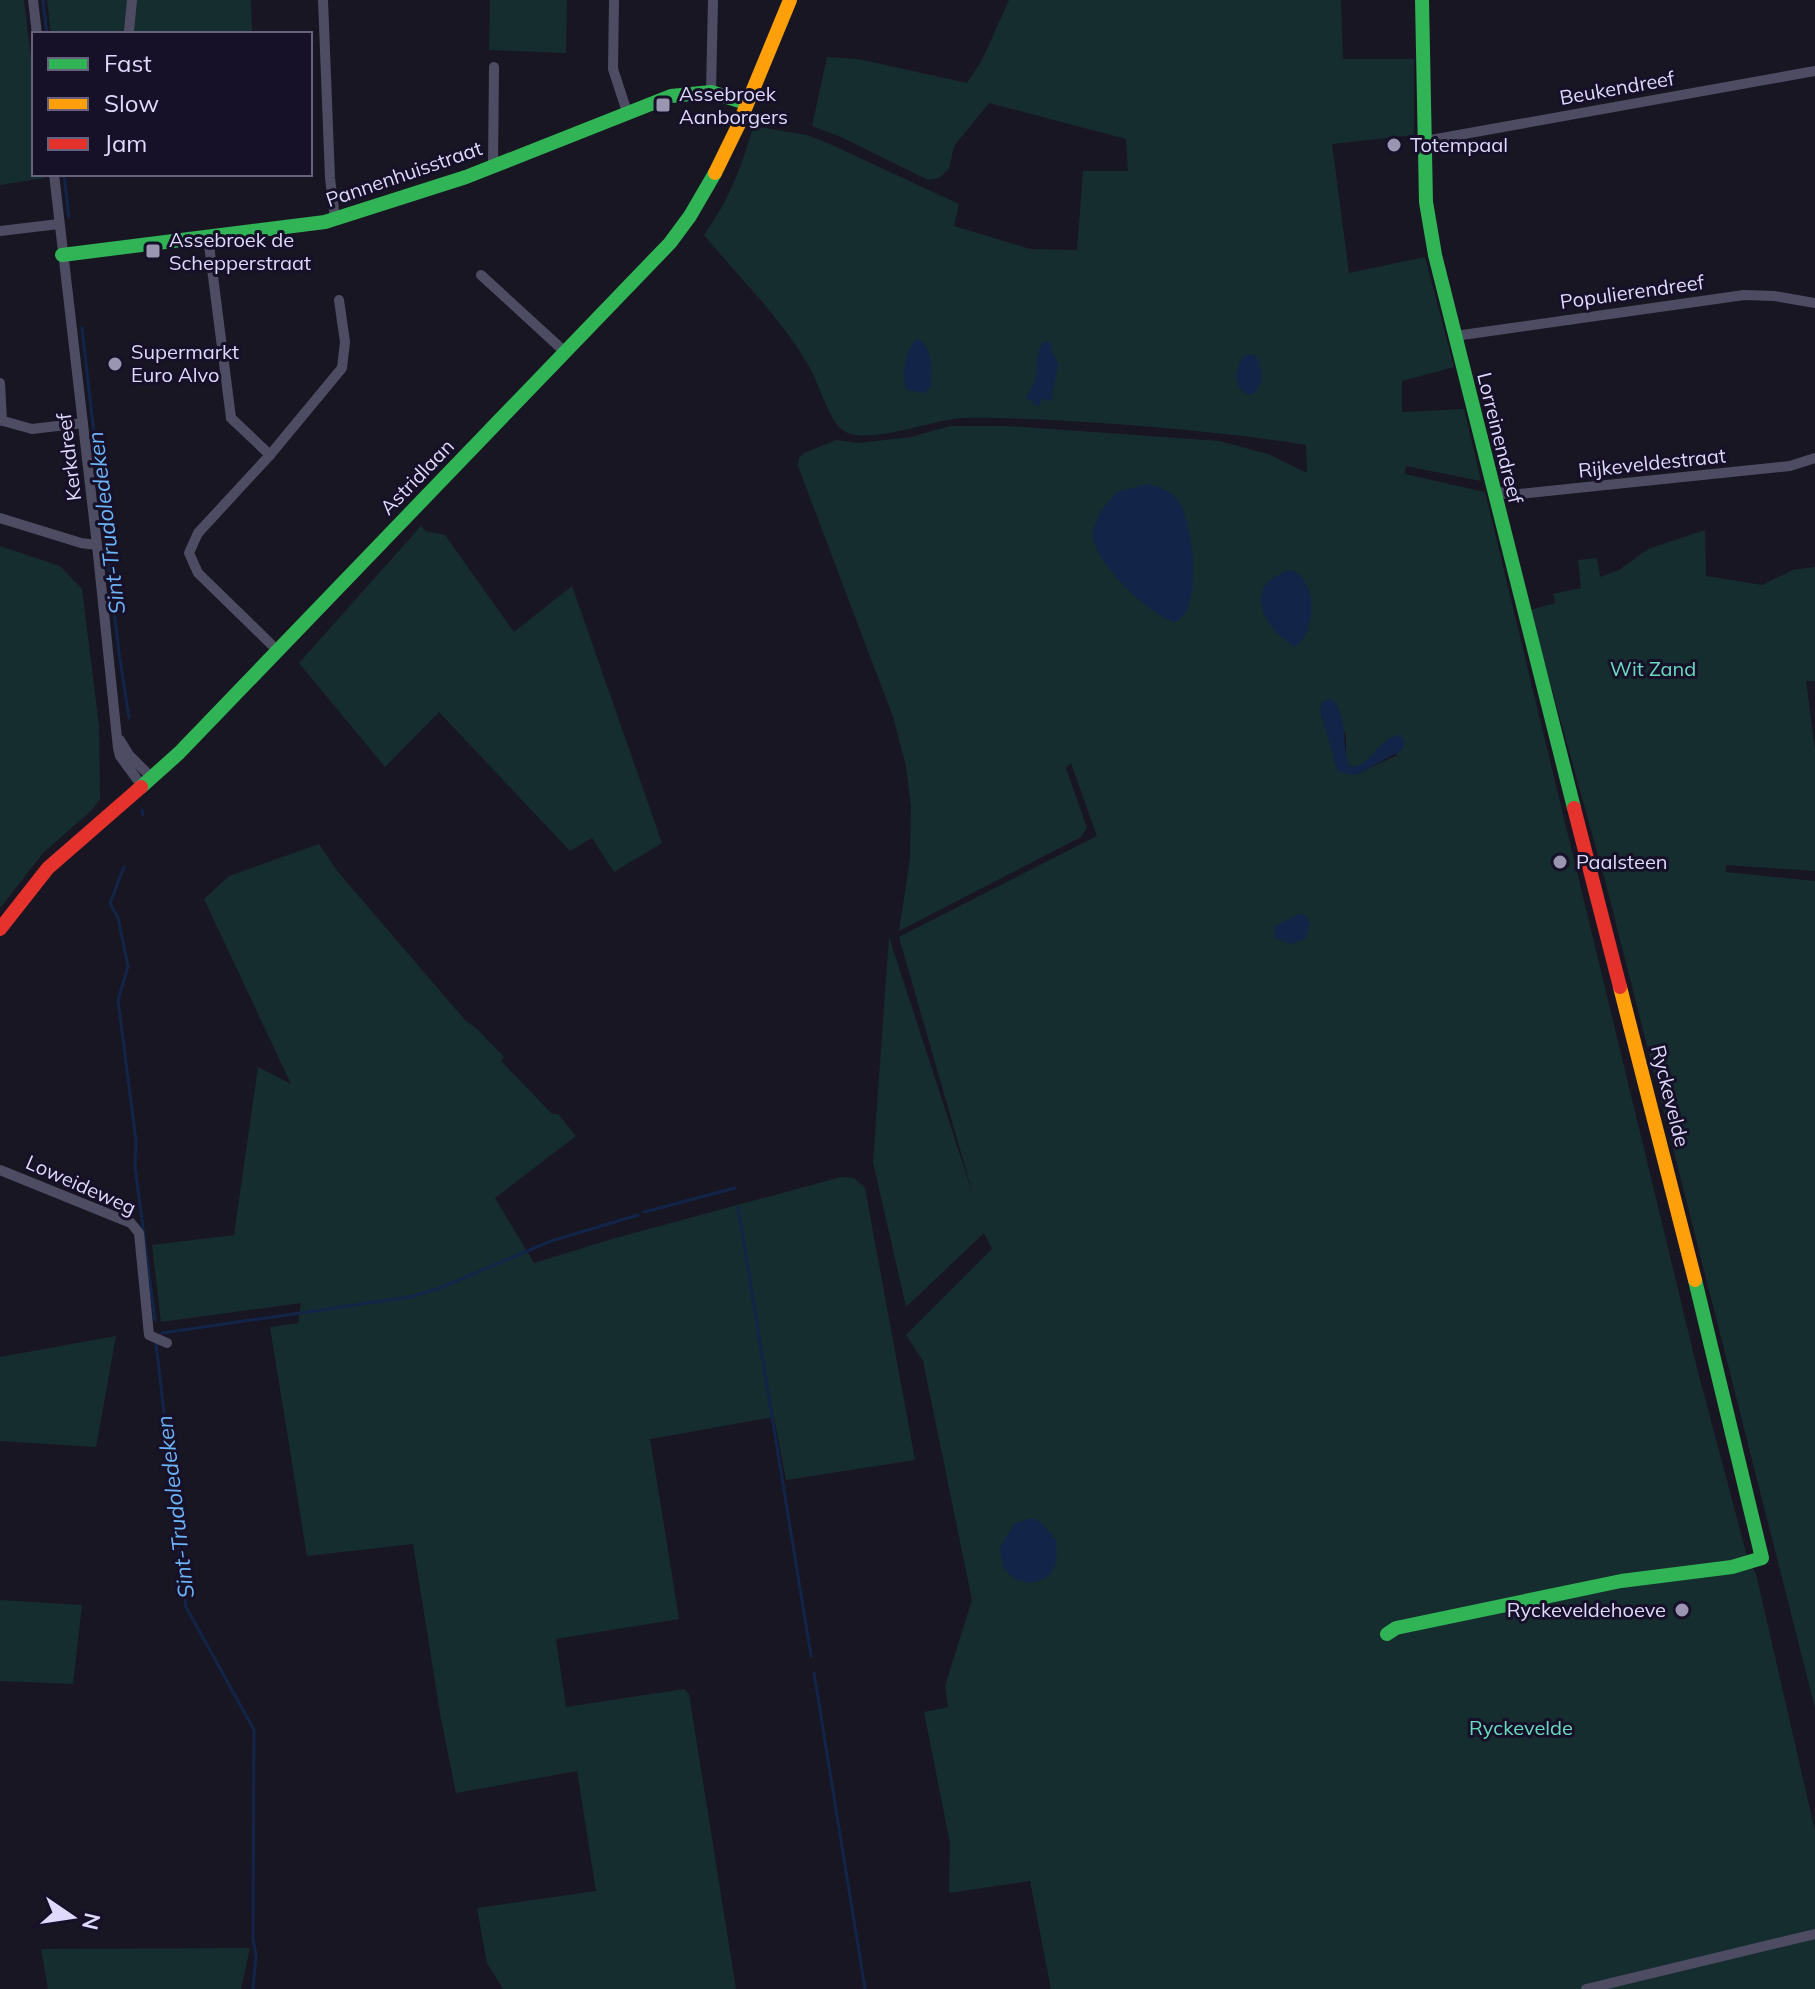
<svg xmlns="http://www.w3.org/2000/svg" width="1815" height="1989" font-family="Mulish,sans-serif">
<rect width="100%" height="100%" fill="#191623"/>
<g fill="#162d2f" fill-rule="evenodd">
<path d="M0,0H24L34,83V174H45V178L0,185Z"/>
<path d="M47,0H251L252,34H51Z"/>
<path d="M490,0H567L566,53L489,50Z"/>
<path d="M1009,0H1341L1343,59H1414V135L1332,144L1349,273L1425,257L1454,367L1402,381V412L1464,409L1481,481L1406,466L1405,474L1485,492L1698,1372L1747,1556L1756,1574L1815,1831V1989H1051L1030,1881L949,1893L950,1843L924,1712L948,1707L945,1686L972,1600L923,1361L906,1335L992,1249L984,1233L906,1307L873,1162L889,937L974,1198L899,937L1097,836L1071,763L1066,768L1087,828L1081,837L899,931L910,859L911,808L906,766L893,717L798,466L799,458L804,453L836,440L859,443L911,437L950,426H1008L1219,441L1268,454L1307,473L1306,445C1238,434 1170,428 1101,423C1055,420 1009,417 962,418C935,419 867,446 844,431C829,422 818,380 807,363C780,317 739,277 704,235C728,202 743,165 753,126L807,135L832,145L959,204L954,226L1030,249L1077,250L1083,171H1128L1126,139L989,103L954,146L949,169L939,178L928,180L843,138L812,126L827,57L858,59L967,83L982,60ZM1331,699L1346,736V759L1350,767C1364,766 1378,755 1384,742L1397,755L1355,775L1334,761C1335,740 1317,722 1322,702Z"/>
<path d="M421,526L426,531L445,535L514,632L572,586L662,843L614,872L592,838L570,851L439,712L385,767L299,663Z"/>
<path d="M1705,530L1706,576L1762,585L1793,570L1815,567V681H1806L1815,750V871L1726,865V872L1815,881V1708L1606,884L1530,610L1555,603L1553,594L1581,588L1578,560L1597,558L1600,577L1619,570L1648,549Z"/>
<path d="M0,546L60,566L82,589L99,726L100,799L92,810L43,853L0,908Z"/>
<path d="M319,844L338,872L464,1019L478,1030L504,1057L501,1061L552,1114H558L576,1136L495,1198L534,1263L612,1239L841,1177L854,1178L865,1188L915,1460L786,1480L774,1417L650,1439L679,1619L556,1639L566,1707L684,1689L689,1694L736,1989H503L487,1963L477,1908L596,1891L577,1771L456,1793L441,1719L413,1544L307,1556L270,1327L298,1323L301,1303L161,1322L152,1245L234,1235L258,1067L291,1084L204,899L229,876Z"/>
<path d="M116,1336L96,1447L0,1441V1357Z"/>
<path d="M0,1600L82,1605L73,1684L0,1681Z"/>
<path d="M250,1948L241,1989H48L41,1949Z"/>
</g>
<g fill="#122548">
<path d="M917,338C934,347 932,373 930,389L924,393L907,390C900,375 906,350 917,338Z"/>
<path d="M1044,341L1051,343L1052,352L1058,364L1052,398L1050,401L1041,399L1040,406L1034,405L1033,401L1026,399C1028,391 1033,389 1035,381C1039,367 1035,352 1044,341Z"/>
<path d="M1247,354L1256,356C1264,370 1264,388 1250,395C1231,390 1234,364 1247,354Z"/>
<path d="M1148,484C1158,487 1168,490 1176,498C1194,519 1204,610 1175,622C1150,616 1095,563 1093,536C1092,520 1107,503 1117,492Z"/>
<path d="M1290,570C1319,580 1316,632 1295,647C1262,627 1241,585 1290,570Z"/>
<path d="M1331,699C1349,712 1341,751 1350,767C1373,766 1378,738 1399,735L1405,740L1402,750L1356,775L1338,772L1320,710L1323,701Z"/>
<path d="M1298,914L1305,915L1310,923L1306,938L1292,944L1275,938L1274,927Z"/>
<path d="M1030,1518L1041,1522L1056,1540C1056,1548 1058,1557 1055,1565C1047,1588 1015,1588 1004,1567C1001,1561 1001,1554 1000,1548L1014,1524Z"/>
</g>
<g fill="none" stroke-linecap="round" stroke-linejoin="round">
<g stroke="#122548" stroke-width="3">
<path d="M43,0L47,34"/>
<path d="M64,174L69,217"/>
<path d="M82,328L119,653L129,718"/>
<path d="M142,810L143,815"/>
<path d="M124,867L110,903L118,918L128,966L118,1000L136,1141L135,1167L155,1320"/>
<path d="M738,1207L811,1656"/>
<path d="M644,1212L735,1188"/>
<path d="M162,1333L410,1297L440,1288L551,1241L638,1215"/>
<path d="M156,1343L186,1607L254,1730L253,1940L256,1955L253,1989"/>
<path d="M814,1673L865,1989"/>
</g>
<g stroke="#4e4c63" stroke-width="10">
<path d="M33,0L37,34"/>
<path d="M323,0L330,178L335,219"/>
<path d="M614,0L613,69L627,112"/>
<path d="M129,31L132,0"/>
<path d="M711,92L713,0"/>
<path d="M1425,141L1815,71"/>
<path d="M493,166L494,67"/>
<path d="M54,174L97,545L118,748L120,756L142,786"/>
<path d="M0,231L59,224"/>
<path d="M208,237L231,418L270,455"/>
<path d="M481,275L565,352"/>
<path d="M1455,336L1744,295L1774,296L1815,303"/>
<path d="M0,383L2,421"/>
<path d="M0,420L32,429L83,423"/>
<path d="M1493,490L1510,495L1790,466L1815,458"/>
<path d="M0,518L81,543L97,545"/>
<path d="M277,650L198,573L189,553L198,533L270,455L342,368L345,342L339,300"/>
<path d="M120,740L129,755L152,778"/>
<path d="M0,1170L131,1223L139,1233L149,1335L167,1343"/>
<path d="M1586,1989L1815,1934"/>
</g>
<g stroke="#30b455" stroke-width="14">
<path d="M1422,0L1426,202L1435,255L1574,808"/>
<path d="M62,255L325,222L466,177L671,96L711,92L746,103"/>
<path d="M141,787L179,753L670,243L690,216L715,173"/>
<path d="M1387,1634L1396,1628L1621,1581L1732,1567L1762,1558L1695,1280"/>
</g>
<g stroke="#ff9f0a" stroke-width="14">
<path d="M715,173L738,126L790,0"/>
<path d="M1620,987L1695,1280"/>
</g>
<g stroke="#e5322d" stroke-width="14">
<path d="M1574,808L1620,987"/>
<path d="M0,929L48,868L141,787"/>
</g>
</g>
<g fill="#9a95b1" stroke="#161128" stroke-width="3">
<rect x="655" y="97" width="16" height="16" rx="4"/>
<circle cx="1394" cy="145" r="8"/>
<rect x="145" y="243" width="16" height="16" rx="4"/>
<circle cx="115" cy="364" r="8"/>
<circle cx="1560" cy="862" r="8"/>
<circle cx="1682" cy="1610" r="8"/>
</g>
<g text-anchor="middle" stroke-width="6" stroke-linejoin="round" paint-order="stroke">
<g font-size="20" fill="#dfdafd" stroke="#161128">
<text transform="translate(1617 88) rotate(-10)" y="7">Beukendreef</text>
<text transform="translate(404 174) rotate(-19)" y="7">Pannenhuisstraat</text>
<text transform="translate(1632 292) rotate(-8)" y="7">Populierendreef</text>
<text transform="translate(1500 438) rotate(76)" y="7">Lorreinendreef</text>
<text transform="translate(69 457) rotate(-97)" y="7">Kerkdreef</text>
<text transform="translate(1652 463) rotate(-6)" y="7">Rijkeveldestraat</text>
<text transform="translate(417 477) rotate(-46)" y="7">Astridlaan</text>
<text transform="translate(1670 1096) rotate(76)" y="7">Ryckevelde</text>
<text transform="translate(81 1185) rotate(24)" y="7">Loweideweg</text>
</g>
<g font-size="20" fill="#dfdafd" stroke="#161128" text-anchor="start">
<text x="679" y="101">Assebroek<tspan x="679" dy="23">Aanborgers</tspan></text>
<text x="1410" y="152">Totempaal</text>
<text x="169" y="247">Assebroek de<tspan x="169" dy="23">Schepperstraat</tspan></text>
<text x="131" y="359">Supermarkt<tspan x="131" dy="23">Euro Alvo</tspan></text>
<text x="1576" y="869">Paalsteen</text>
<text x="1666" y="1617" text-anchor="end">Ryckeveldehoeve</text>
</g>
<g font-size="20" fill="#69dbc1" stroke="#161128">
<text x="1653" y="676">Wit Zand</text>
<text x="1521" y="1735">Ryckevelde</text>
</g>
<g font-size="22" font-style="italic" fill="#6db4f8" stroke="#161128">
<text transform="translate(106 523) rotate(-97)" y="8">Sint-Trudoledeken</text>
<text transform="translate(175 1507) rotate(-97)" y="8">Sint-Trudoledeken</text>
</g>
</g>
<rect x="32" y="32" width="280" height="144" fill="#161128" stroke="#66617d" stroke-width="2"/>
<rect x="48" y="58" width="40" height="12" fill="#30b455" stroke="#66617d" stroke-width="2"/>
<text x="104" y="72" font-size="24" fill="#dfdafd">Fast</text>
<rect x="48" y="98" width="40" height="12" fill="#ff9f0a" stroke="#66617d" stroke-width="2"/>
<text x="104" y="112" font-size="24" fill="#dfdafd">Slow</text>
<rect x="48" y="138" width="40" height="12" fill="#e5322d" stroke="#66617d" stroke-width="2"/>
<text x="104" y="152" font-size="24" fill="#dfdafd">Jam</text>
<g transform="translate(72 1917) rotate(103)" stroke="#161128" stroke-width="6" paint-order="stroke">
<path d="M0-6L14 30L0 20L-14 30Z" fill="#dfdafd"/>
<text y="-12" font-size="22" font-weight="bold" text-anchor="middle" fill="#dfdafd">N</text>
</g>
</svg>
